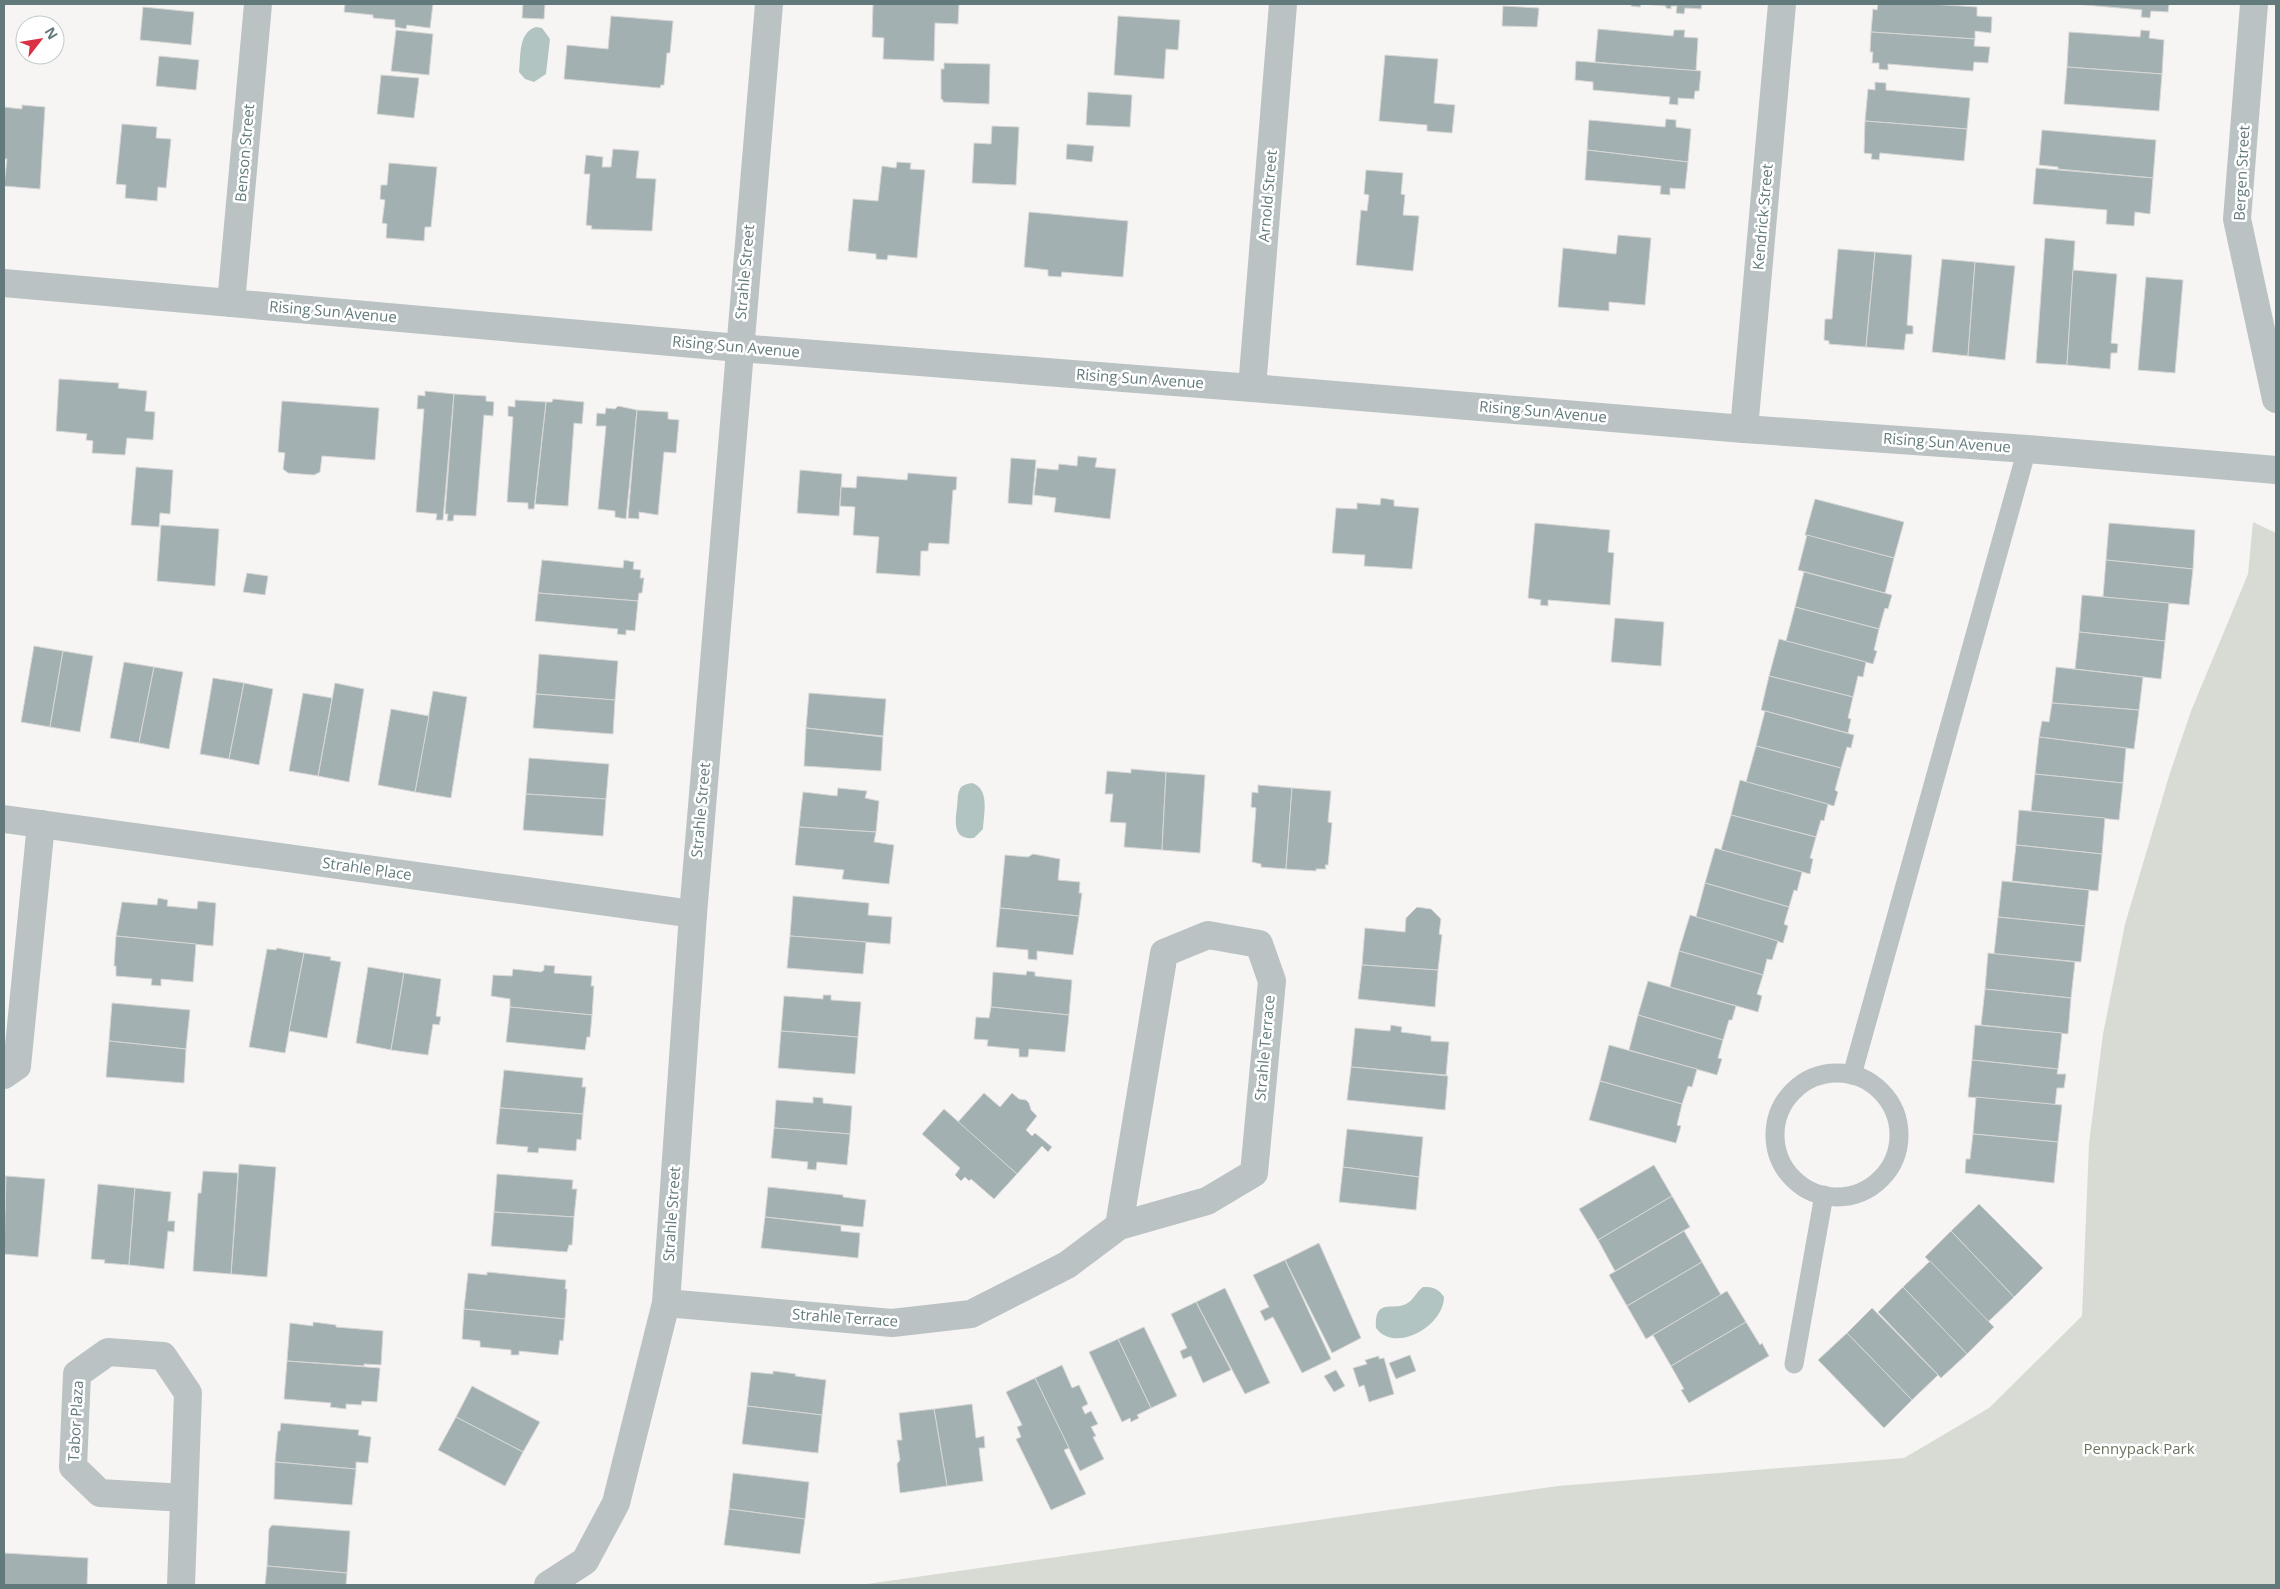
<svg xmlns="http://www.w3.org/2000/svg" width="2280" height="1589" font-family="'Open Sans',sans-serif">
<rect width="100%" height="100%" fill="#f6f5f3"/>
<path fill="#d8dbd3" d="M2253,522L2276,533V1585H860L1558,1486L1904,1458L1989,1408L2082,1316L2089,1143L2103,1034L2125,924L2169,776L2191,711L2248,574Z"/>
<g fill="#b2c4c2">
<path d="M536,27L542,28L550,39L546,74L534,82L525,79L519,72C521,56 518,32 536,27Z"/>
<path d="M972,783C990,789 984,813 983,829L974,838C953,840 955,823 957,807C958,802 957,796 959,791C961,785 966,784 972,783Z"/>
<path d="M1423,1287C1433,1287 1438,1288 1444,1297C1444,1326 1395,1354 1376,1328C1374,1297 1393,1311 1406,1304C1413,1301 1416,1292 1423,1287Z"/>
</g>
<g fill="#a2b0b1" stroke="#d8d7d6">
<path d="M345,4H433L430,28L407,25L406,29L395,27V20L373,18V15L344,12Z"/>
<path d="M523,4H545L544,19L522,18Z"/>
<path d="M873,4H959L958,24L935,23L934,61L883,59L884,38L872,37Z"/>
<path d="M1631,4H1641L1640,7L1631,6Z"/>
<path d="M1643,4H1702L1701,9L1685,8L1684,14L1676,13L1677,6H1671V9L1666,8V6Z"/>
<path d="M1878,4H1930L1977,7V16L1992,17L1991,33L1975,31V39L1871,32L1873,9L1877,10Z"/>
<path d="M2074,4H2169L2168,12L2151,11L2150,18L2141,17L2142,10Z"/>
<path d="M1503,6L1539,8L1537,27L1502,26Z"/>
<path d="M143,7L194,12L191,45L140,40Z"/>
<path d="M611,16L673,21L670,53H667L664,85H661L660,88L564,79L567,45L608,49Z"/>
<path d="M1118,16L1180,20L1178,50L1166,49L1164,79L1114,75Z"/>
<path d="M1598,29L1673,36L1674,30H1685L1684,37L1698,38L1696,71L1595,62Z"/>
<path d="M396,30L433,34L429,75L391,71Z"/>
<path d="M2141,30L2150,31L2149,38L2164,40L2162,74L2067,67L2069,32L2140,37Z"/>
<path d="M1871,32L1975,39L1974,46L1990,47L1988,63L1974,62L1973,71L1888,64V70L1879,69V63H1872L1873,52H1870Z"/>
<path d="M1385,55L1438,59L1434,103L1455,105L1452,133L1427,131V125L1379,121Z"/>
<path d="M159,56L199,60L196,90L156,86Z"/>
<path d="M1576,61L1701,71L1699,91H1695L1694,99L1678,98V105L1669,104L1670,97L1593,90V82L1575,80Z"/>
<path d="M944,63L990,64L989,104L943,102V100L941,99V69H944Z"/>
<path d="M2067,67L2162,74L2159,111L2064,104Z"/>
<path d="M381,75L419,78L414,118L377,114Z"/>
<path d="M1875,82L1886,83V90L1970,98L1967,129L1865,121L1868,89L1875,90Z"/>
<path d="M1088,92L1132,95L1130,127L1086,125Z"/>
<path d="M22,105L45,107L40,189L4,186L7,159H4V107L22,109Z"/>
<path d="M1666,119L1676,120V127L1691,129L1688,162L1587,150L1589,120L1665,127Z"/>
<path d="M1865,121L1967,129L1964,161L1880,153L1879,160L1871,159L1872,154L1864,153Z"/>
<path d="M122,124L157,127L156,138L171,139L166,188L158,187L157,201L125,198L126,185L116,184Z"/>
<path d="M992,126L1019,127L1016,185L972,183L974,143L991,144Z"/>
<path d="M2042,130L2156,140L2153,178L2058,169V167L2039,165Z"/>
<path d="M1067,144L1094,146L1092,162L1066,159Z"/>
<path d="M613,149L639,151L636,178L656,179L652,231L591,229L592,226L586,225L590,174H584L586,155L603,157L602,167H611Z"/>
<path d="M1587,150L1688,162L1685,189L1670,188V195L1660,194L1661,186L1585,180Z"/>
<path d="M897,162L911,163L910,169L925,170L917,258L888,255L887,260L876,259V254L848,251L853,199L878,201L882,166L896,168Z"/>
<path d="M389,163L437,167L431,227H425L424,241L386,238L387,224L382,223L385,200L380,199L381,185H387Z"/>
<path d="M2036,168L2153,178L2150,214L2135,212L2134,226L2106,224L2107,210L2033,204Z"/>
<path d="M1366,170L1403,173L1401,194L1405,195L1403,215L1419,216L1413,271L1356,265L1361,210L1367,211L1369,195L1364,194Z"/>
<path d="M1029,212L1128,221L1123,277L1062,272L1061,277L1048,276V270L1024,267Z"/>
<path d="M1618,235L1651,238L1645,305L1609,302V311L1558,307L1563,248L1616,254Z"/>
<path d="M2045,238L2075,241L2067,365L2036,363Z"/>
<path d="M1838,249L1875,252L1866,347L1829,344V341L1824,340L1825,319H1832Z"/>
<path d="M1875,252L1912,255L1907,325L1913,326V334H1906L1904,350L1866,347Z"/>
<path d="M1942,259L1975,262L1968,356L1932,352Z"/>
<path d="M1975,262L2015,266L2005,360L1968,356Z"/>
<path d="M2073,270L2117,274L2111,343L2118,344L2117,353H2111L2110,369L2067,365Z"/>
<path d="M2146,277L2183,280L2175,373L2138,370Z"/>
<path d="M59,379L119,383L118,388L147,391L145,411L155,412L153,440L127,438L125,455L92,453L93,441L86,440L87,434L56,431Z"/>
<path d="M425,391L454,394L443,520H436L437,514L416,512L424,409H417L418,395L425,396Z"/>
<path d="M454,394L486,396V401L494,402L493,416L484,415L476,516L454,515L453,521H447L448,514H445Z"/>
<path d="M553,399L584,402L582,424L574,423L568,506L535,504L546,402H552Z"/>
<path d="M515,400L546,402L534,509H528V503L507,502L513,417L508,416V406L515,407Z"/>
<path d="M282,401L379,408L375,460L322,456L320,472L314,475L288,473L283,469L285,453L278,452Z"/>
<path d="M618,406L637,410L626,519L615,517V511L598,509L606,426H596L597,413L605,414L606,408L615,409Z"/>
<path d="M637,410L668,412V419L679,420L676,453L664,452L658,515L639,512V519L628,518Z"/>
<path d="M1078,456L1097,458L1095,467L1116,469L1110,519L1054,512L1056,498L1034,495L1037,468L1058,470L1059,464L1077,466Z"/>
<path d="M1011,458L1036,460L1032,505L1008,503Z"/>
<path d="M136,467L173,470L170,514L160,513L159,527L131,525Z"/>
<path d="M800,470L842,474L839,516L797,513Z"/>
<path d="M908,473L957,477L956,490H953L949,544L929,543L928,551H921L920,576L876,573L879,537L853,535L855,507L840,506L841,487L856,488L857,476L907,480Z"/>
<path d="M1381,498L1394,500V506L1419,508L1412,569L1364,566L1365,555L1332,553L1336,508L1357,509V503L1380,505Z"/>
<path d="M1815,499L1904,522L1894,558L1805,535Z"/>
<path d="M1535,523L1610,530L1608,552L1614,553L1610,605L1548,600V606L1540,605L1541,600L1528,598Z"/>
<path d="M2109,523L2195,530L2193,569L2106,560Z"/>
<path d="M161,525L219,529L215,586L157,581Z"/>
<path d="M1807,535L1894,558L1885,593L1798,570Z"/>
<path d="M542,560L623,568L624,560L634,562L633,569L641,570L640,578H644L642,593H639L638,601L538,593Z"/>
<path d="M2106,560L2193,569L2189,605L2103,597Z"/>
<path d="M1804,572L1892,595L1888,609L1885,608L1879,629L1795,607Z"/>
<path d="M247,573L268,576L265,595L243,592Z"/>
<path d="M538,593L638,601L635,631L626,630V635L617,634L618,629L535,621Z"/>
<path d="M2082,595L2169,603L2165,641L2079,632Z"/>
<path d="M1795,607L1879,629L1874,650L1877,651L1873,664L1786,641Z"/>
<path d="M1615,618L1664,622L1661,666L1611,662Z"/>
<path d="M2079,632L2165,641L2161,679L2075,669Z"/>
<path d="M1779,639L1866,662L1863,677L1858,676L1853,697L1769,676Z"/>
<path d="M34,646L63,651L50,727L21,722Z"/>
<path d="M63,651L93,656L80,732L50,727Z"/>
<path d="M539,654L618,661L615,700L536,694Z"/>
<path d="M124,662L154,667L139,743L110,738Z"/>
<path d="M154,667L183,672L169,749L139,743Z"/>
<path d="M2056,667L2143,677L2139,710L2052,703Z"/>
<path d="M1769,676L1853,697L1848,718L1851,719L1848,733L1761,710Z"/>
<path d="M213,678L244,683L229,759L200,754Z"/>
<path d="M244,683L273,689L259,765L229,759Z"/>
<path d="M335,683L364,689L349,782L318,776Z"/>
<path d="M433,691L467,697L451,798L415,792Z"/>
<path d="M303,693L332,698L318,776L289,771Z"/>
<path d="M809,693L886,699L883,736L806,728Z"/>
<path d="M536,694L615,700L613,734L533,728Z"/>
<path d="M2052,703L2139,710L2134,749L2039,737L2042,721L2049,722Z"/>
<path d="M391,709L429,716L415,792L378,785Z"/>
<path d="M1765,711L1854,735L1851,748L1847,747L1841,768L1756,746Z"/>
<path d="M806,728L883,737L881,771L804,766Z"/>
<path d="M2039,737L2126,748L2123,783L2035,774Z"/>
<path d="M1756,746L1841,768L1835,790L1838,792L1834,806L1746,782Z"/>
<path d="M529,758L609,764L606,799L526,794Z"/>
<path d="M1131,769L1166,772L1162,850L1124,847L1126,823L1110,822L1113,794H1105L1107,771L1131,773Z"/>
<path d="M1166,772L1205,775L1200,853L1162,850Z"/>
<path d="M2035,774L2123,783L2119,820L2031,811Z"/>
<path d="M1740,780L1828,804L1824,821L1821,820L1816,837L1731,815Z"/>
<path d="M1258,785L1292,788L1286,869L1261,867V864L1252,862L1256,808L1251,807L1252,792L1258,793Z"/>
<path d="M838,788L867,791L865,798L879,801L876,832L799,827L803,792L837,796Z"/>
<path d="M1292,788L1331,791L1328,822L1332,823L1328,865H1325L1326,869H1316V871L1286,869Z"/>
<path d="M526,794L606,799L603,836L523,830Z"/>
<path d="M2019,810L2105,818L2102,854L2016,845Z"/>
<path d="M1731,815L1816,837L1810,858L1813,859L1810,874L1721,850Z"/>
<path d="M799,827L876,832L874,842L894,845L889,884L842,879L844,870L795,865Z"/>
<path d="M2016,845L2102,854L2098,891L2012,881Z"/>
<path d="M1715,848L1802,872L1797,891L1794,890L1789,907L1705,883Z"/>
<path d="M1033,854L1060,859L1058,880L1080,882L1079,893H1082L1079,916L1000,908L1005,855L1028,857Z"/>
<path d="M2002,881L2089,890L2085,926L1998,917Z"/>
<path d="M1705,883L1789,907L1784,924L1788,926L1783,943L1696,917Z"/>
<path d="M793,896L869,903L868,915L892,917L890,944L790,936Z"/>
<path d="M158,898L168,900L167,906L197,909L198,901L216,903L213,946L116,936L122,902L157,905Z"/>
<path d="M1417,907L1431,909L1441,919L1439,934L1442,935L1438,970L1362,965L1365,928L1405,932L1406,918Z"/>
<path d="M1000,908L1079,916L1073,955L1037,951V960L1028,959V950L996,947Z"/>
<path d="M1690,915L1778,941L1772,960L1767,959L1763,975L1679,951Z"/>
<path d="M1998,917L2085,926L2081,962L1994,954Z"/>
<path d="M116,936L196,944L193,982L161,979V986L151,985L152,979L116,976V966H114Z"/>
<path d="M790,936L866,942L863,974L787,968Z"/>
<path d="M277,948L304,953L285,1053L249,1047L267,949L276,950Z"/>
<path d="M1679,951L1763,975L1757,994L1762,996L1758,1012L1670,987Z"/>
<path d="M304,953L331,957L330,960L341,962L327,1038L289,1031Z"/>
<path d="M1988,953L2075,962L2071,998L1985,989Z"/>
<path d="M544,965L555,966L554,973L592,976L591,986H594L592,1015L510,1007V999L491,996L493,975L512,976L513,969L541,972L544,970Z"/>
<path d="M1362,965L1438,970L1435,1007L1358,999Z"/>
<path d="M368,967L404,973L391,1050L356,1043Z"/>
<path d="M1027,971L1035,972V976L1072,980L1069,1015L991,1007L993,972L1026,975Z"/>
<path d="M404,973L441,979L436,1016L441,1017L439,1025L433,1024L428,1055L391,1050Z"/>
<path d="M1648,981L1736,1006L1732,1020H1729L1723,1040L1638,1015Z"/>
<path d="M1985,989L2071,998L2068,1034L1981,1025Z"/>
<path d="M823,995H831V1000L861,1002L858,1037L781,1031L784,996L823,999Z"/>
<path d="M112,1003L190,1010L186,1049L109,1041Z"/>
<path d="M510,1007L592,1015L590,1037H587L585,1050L506,1042Z"/>
<path d="M991,1007L1069,1015L1065,1052L1029,1049L1028,1057H1019V1049L987,1046L988,1040L974,1039L976,1017L989,1018Z"/>
<path d="M1638,1015L1723,1040L1718,1058L1722,1059L1717,1075L1629,1050Z"/>
<path d="M1391,1025L1402,1027L1401,1032L1431,1036V1041L1449,1042L1446,1075L1351,1067L1355,1028L1390,1031Z"/>
<path d="M1975,1025L2062,1033L2058,1069L1972,1060Z"/>
<path d="M781,1031L858,1037L855,1074L778,1068Z"/>
<path d="M109,1041L186,1049L184,1083L106,1077Z"/>
<path d="M1609,1045L1697,1069L1692,1087L1688,1086L1682,1104L1600,1081Z"/>
<path d="M1972,1060L2058,1069L2057,1074H2066L2064,1088H2057L2055,1105L1968,1097Z"/>
<path d="M1351,1067L1448,1076L1445,1110L1347,1100Z"/>
<path d="M504,1070L583,1078L582,1087H586L583,1114L500,1108Z"/>
<path d="M1600,1081L1682,1104L1677,1125L1681,1126L1676,1143L1589,1120Z"/>
<path d="M984,1093L1000,1107L1012,1093L1019,1099L1026,1100L1029,1103L1031,1110L1037,1116L1026,1130L1032,1136L1035,1133L1052,1147L1048,1152L1042,1146L1017,1174L958,1122Z"/>
<path d="M813,1097L823,1098V1103L852,1106L850,1134L774,1128L776,1100L813,1103Z"/>
<path d="M1976,1097L2062,1105L2058,1142L1973,1134Z"/>
<path d="M500,1108L583,1114L581,1140L577,1139L576,1151L539,1148L538,1153L527,1152L528,1147L496,1144Z"/>
<path d="M944,1109L1017,1174L994,1199L971,1179L969,1181L965,1177L961,1181L955,1175L960,1168L922,1134Z"/>
<path d="M774,1128L850,1134L847,1165L817,1162L816,1170L807,1169L808,1162L771,1158Z"/>
<path d="M1347,1129L1423,1137L1419,1177L1343,1167Z"/>
<path d="M1973,1134L2058,1142L2054,1183L1965,1173L1966,1159H1970Z"/>
<path d="M239,1164L276,1167L267,1277L231,1274Z"/>
<path d="M1654,1165L1672,1196L1598,1240L1579,1209Z"/>
<path d="M1343,1167L1419,1177L1416,1210L1339,1202Z"/>
<path d="M203,1171L238,1173L231,1274L193,1271L198,1193H201Z"/>
<path d="M497,1174L573,1180L572,1189H577L574,1217L494,1212Z"/>
<path d="M4,1176H6L4,1213Z"/>
<path d="M6,1176L45,1179L38,1257L4,1254Z"/>
<path d="M98,1184L135,1188L129,1265L104,1263L105,1260L91,1259Z"/>
<path d="M768,1187L843,1195V1197L866,1200L863,1227L765,1217Z"/>
<path d="M135,1188L171,1192L168,1221H175L174,1232L168,1231L164,1269L129,1265Z"/>
<path d="M1672,1196L1690,1227L1615,1271L1598,1240Z"/>
<path d="M1979,1204L2043,1268L2014,1297L1951,1231Z"/>
<path d="M494,1212L574,1217L572,1245H569L567,1252L491,1246Z"/>
<path d="M765,1217L841,1226V1231L860,1233L858,1258L761,1248Z"/>
<path d="M1684,1231L1702,1262L1627,1306L1609,1275Z"/>
<path d="M1951,1231L2014,1297L1988,1322L1925,1257Z"/>
<path d="M1319,1243L1361,1338L1332,1353L1285,1260Z"/>
<path d="M1285,1260L1331,1359L1302,1373L1273,1317L1265,1321L1260,1311L1269,1307L1253,1275Z"/>
<path d="M1930,1261L1994,1327L1967,1354L1903,1287Z"/>
<path d="M1702,1262L1721,1295L1646,1339L1627,1306Z"/>
<path d="M487,1272L566,1280L565,1289H567L565,1319L464,1309L468,1273L487,1275Z"/>
<path d="M1903,1287L1967,1354L1941,1378L1878,1312Z"/>
<path d="M1225,1288L1270,1383L1245,1394L1196,1302Z"/>
<path d="M1727,1291L1746,1322L1671,1366L1653,1335Z"/>
<path d="M1196,1302L1231,1370L1203,1383L1191,1356L1183,1359L1180,1351L1187,1348L1171,1314Z"/>
<path d="M1872,1308L1938,1375L1912,1400L1847,1333Z"/>
<path d="M464,1309L565,1319L563,1341L560,1340L558,1355L519,1351V1355H511V1350L480,1347V1341L462,1339Z"/>
<path d="M313,1322L336,1325V1327L383,1331L381,1365L364,1364V1366L287,1361L290,1323L313,1326Z"/>
<path d="M1746,1322L1760,1345L1762,1343L1769,1356L1689,1403L1681,1390L1684,1389L1671,1366Z"/>
<path d="M1144,1327L1177,1396L1151,1408L1118,1339Z"/>
<path d="M1847,1333L1912,1400L1884,1428L1818,1360Z"/>
<path d="M1118,1339L1151,1408L1137,1415L1139,1418L1131,1422L1130,1418L1122,1422L1089,1352Z"/>
<path d="M1410,1355L1416,1371L1396,1379L1389,1363Z"/>
<path d="M1379,1356V1359L1384,1358L1394,1394L1369,1402L1364,1385L1359,1387L1353,1368L1367,1364L1365,1360Z"/>
<path d="M287,1361L380,1368L377,1402L362,1401L361,1405L346,1404V1409L330,1407L331,1403L284,1399Z"/>
<path d="M1062,1365L1072,1388L1079,1385L1088,1404L1082,1407L1085,1414L1091,1411L1098,1424L1091,1427L1096,1436L1093,1437L1104,1459L1080,1471L1035,1378Z"/>
<path d="M1336,1370L1345,1386L1334,1392L1324,1376Z"/>
<path d="M773,1371L796,1374L795,1376L826,1380L822,1415L747,1406L751,1372L773,1374Z"/>
<path d="M1035,1378L1069,1448L1064,1450L1086,1494L1051,1510L1016,1439L1021,1437L1017,1427L1022,1425L1006,1392Z"/>
<path d="M472,1386L540,1422L523,1452L456,1417Z"/>
<path d="M972,1404L976,1438L984,1436L985,1448H979L983,1481L947,1486L934,1409Z"/>
<path d="M747,1406L822,1415L818,1453L742,1444Z"/>
<path d="M934,1409L947,1486L900,1493L897,1464L900,1460L897,1440H902L899,1413Z"/>
<path d="M456,1417L523,1452L505,1486L438,1450Z"/>
<path d="M281,1423L359,1430L358,1435L371,1437L368,1463L356,1462V1469L275,1462L278,1431H280Z"/>
<path d="M275,1462L356,1469L352,1505L274,1499Z"/>
<path d="M733,1473L809,1482L805,1519L729,1509Z"/>
<path d="M729,1509L805,1519L800,1554L724,1545Z"/>
<path d="M272,1525L350,1531L347,1573L267,1566L269,1529Z"/>
<path d="M4,1553L88,1558L87,1585H4Z"/>
<path d="M267,1566L347,1573L346,1585H265Z"/>
</g>
<g fill="none" stroke-linecap="round" stroke-linejoin="round">
<g stroke="#bbc2c3" stroke-width="19">
<circle cx="1837" cy="1135" r="62"/>
<path d="M1852,1075L2027,449"/>
<path d="M1794,1364L1824,1195"/>
</g>
<g stroke="#bbc2c3" stroke-width="28">
<path d="M2254,4L2237,219L2276,399"/>
<path d="M4,283L739,348L1252,388L1744,429L2027,449L2276,470"/>
<path d="M231,303L258,4"/>
<path d="M1252,388L1283,4"/>
<path d="M1744,429L1782,4"/>
<path d="M4,819L693,914"/>
<path d="M4,1075L17,1066L41,824"/>
<path d="M666,1303L892,1323L971,1314L1067,1265L1119,1226L1164,953L1208,935L1259,944L1272,981L1254,1173L1207,1201L1119,1226"/>
<path d="M181,1585L188,1393L163,1356L108,1352L77,1374L73,1467L100,1493L184,1498"/>
<path d="M548,1585L585,1561L616,1503L666,1303L693,914L769,4"/>
</g>
</g>
<g text-anchor="middle" stroke-width="5" stroke-linejoin="round" paint-order="stroke">
<g font-size="15" fill="#637a7d" stroke="#fff">
<text transform="translate(245 153) rotate(-85)" y="5">Benson Street</text>
<text transform="translate(2242 173) rotate(-87)" y="5">Bergen Street</text>
<text transform="translate(1268 196) rotate(-85)" y="5">Arnold Street</text>
<text transform="translate(1763 217) rotate(-85)" y="5">Kendrick Street</text>
<text transform="translate(745 272) rotate(-85)" y="5">Strahle Street</text>
<text transform="translate(333 312) rotate(5)" y="5">Rising Sun Avenue</text>
<text transform="translate(736 347) rotate(5)" y="5">Rising Sun Avenue</text>
<text transform="translate(1140 379) rotate(4)" y="5">Rising Sun Avenue</text>
<text transform="translate(1543 412) rotate(5)" y="5">Rising Sun Avenue</text>
<text transform="translate(1947 443) rotate(4)" y="5">Rising Sun Avenue</text>
<text transform="translate(701 810) rotate(-85)" y="5">Strahle Street</text>
<text transform="translate(367 869) rotate(8)" y="5">Strahle Place</text>
<text transform="translate(1265 1048) rotate(-85)" y="5">Strahle Terrace</text>
<text transform="translate(672 1214) rotate(-86)" y="5">Strahle Street</text>
<text transform="translate(845 1318) rotate(4)" y="5">Strahle Terrace</text>
<text transform="translate(76 1421) rotate(-87)" y="5">Tabor Plaza</text>
</g>
<g font-size="15" fill="#6c7562" stroke="#fff">
<text x="2139" y="1454">Pennypack Park</text>
</g>
</g>
<rect width="2280" height="1589" fill="none" stroke="#637a7d" stroke-width="10"/>
<g transform="translate(40 40) rotate(59)"><circle r="24" fill="#ffffff" stroke="#c1cacb"/>
<path d="M0-4L9 19L0 12L-9 19Z" fill="#da3044"/>
<text y="-8" font-size="14" font-weight="bold" text-anchor="middle" fill="#637a7d">N</text>
</g>
</svg>
